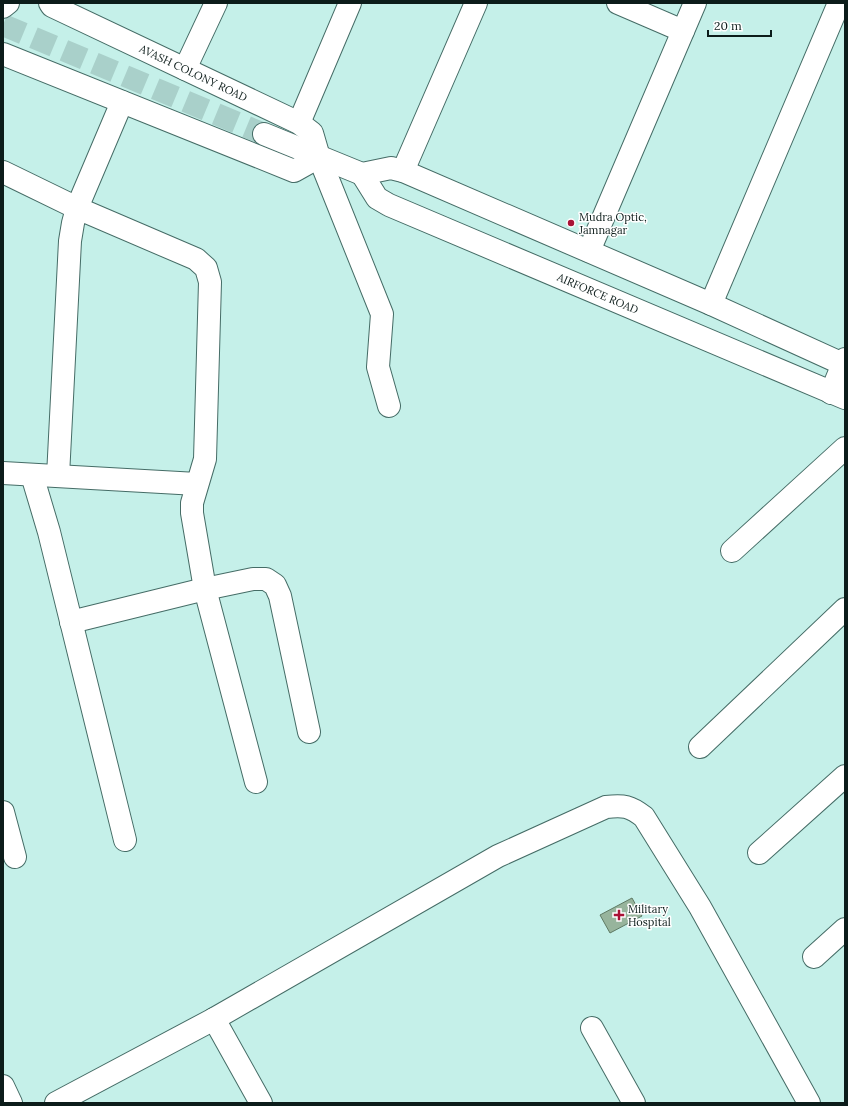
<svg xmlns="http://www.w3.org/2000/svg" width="848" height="1106" font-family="Lora,serif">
<rect width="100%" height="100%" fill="#c5f0e9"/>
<path fill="#97b49c" stroke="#5f7a64" d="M632,898L642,916L610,933L600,915Z"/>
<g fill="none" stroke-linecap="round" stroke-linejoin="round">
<path stroke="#a9d0ca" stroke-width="22" stroke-dasharray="22 11" stroke-linecap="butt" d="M3,25L264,134"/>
<g stroke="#456c66" stroke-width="24">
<g id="minor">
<path id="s1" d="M50,3L52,6L299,123L312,133L319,157L382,314L378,367L389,406"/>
<path d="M618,3L683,31"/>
<path d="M3,7L8,3"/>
<path d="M3,54L294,171L319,157"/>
<path d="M185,69L216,3"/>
<path d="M299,123L350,3"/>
<path d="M403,171L476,3"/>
<path d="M3,172L77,208L196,259L206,268L210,282L205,459L192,503V513L205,589L256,782"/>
<path d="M589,251L695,3"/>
<path d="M711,304L839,3"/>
<path d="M831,393L845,359"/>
<path d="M3,473L197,484"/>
<path d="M32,475L49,532L125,840"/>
<path d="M58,476L70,241L73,223L77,208L122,102"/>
<path d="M732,551L845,448"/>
<path d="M71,622L205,589L253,579H266L275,585L280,596L309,732"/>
<path d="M700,747L845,609"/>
<path d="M3,812L15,857"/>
<path d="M759,853L845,776"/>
<path d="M814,957L845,929"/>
<path d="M214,1019L261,1103"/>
<path d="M592,1028L634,1103"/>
<path d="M3,1086L11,1103"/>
<path d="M56,1103L214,1019L498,856L606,807C624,805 630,806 644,817L700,907L809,1103"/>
</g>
</g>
<g stroke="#456c66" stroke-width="24">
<g id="major">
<path d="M264,134L362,174L391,168L403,171L711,304L845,365"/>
<path id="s2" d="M362,174L377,198L389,205L845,398"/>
</g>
</g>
<use href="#minor" stroke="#fff" stroke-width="22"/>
<use href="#major" stroke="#fff" stroke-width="22"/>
</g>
<g fill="#a91236" stroke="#fff" stroke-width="1.5">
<circle cx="571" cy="223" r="4"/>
<path d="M617 909h4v4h4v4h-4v4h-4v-4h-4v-4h4z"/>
</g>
<g text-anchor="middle" stroke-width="3" stroke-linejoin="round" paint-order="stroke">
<g font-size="11" fill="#0c1c1a" stroke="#fff">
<text dy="4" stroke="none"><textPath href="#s1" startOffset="160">AVASH COLONY ROAD</textPath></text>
<text dy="4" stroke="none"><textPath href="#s2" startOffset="269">AIRFORCE ROAD</textPath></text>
</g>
<g font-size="11" fill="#0c1c1a" stroke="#fff" text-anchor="start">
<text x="579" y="221">Mudra Optic,<tspan x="579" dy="13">Jamnagar</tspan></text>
<text x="628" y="913">Military<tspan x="628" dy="13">Hospital</tspan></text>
</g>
</g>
<rect width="848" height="1106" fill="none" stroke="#0c1c1a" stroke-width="8"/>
<path d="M708 30v6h63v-6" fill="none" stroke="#0c1c1a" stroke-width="2"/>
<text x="714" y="30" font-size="12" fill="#0c1c1a" stroke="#ffffff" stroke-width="3" paint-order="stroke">20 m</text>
</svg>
